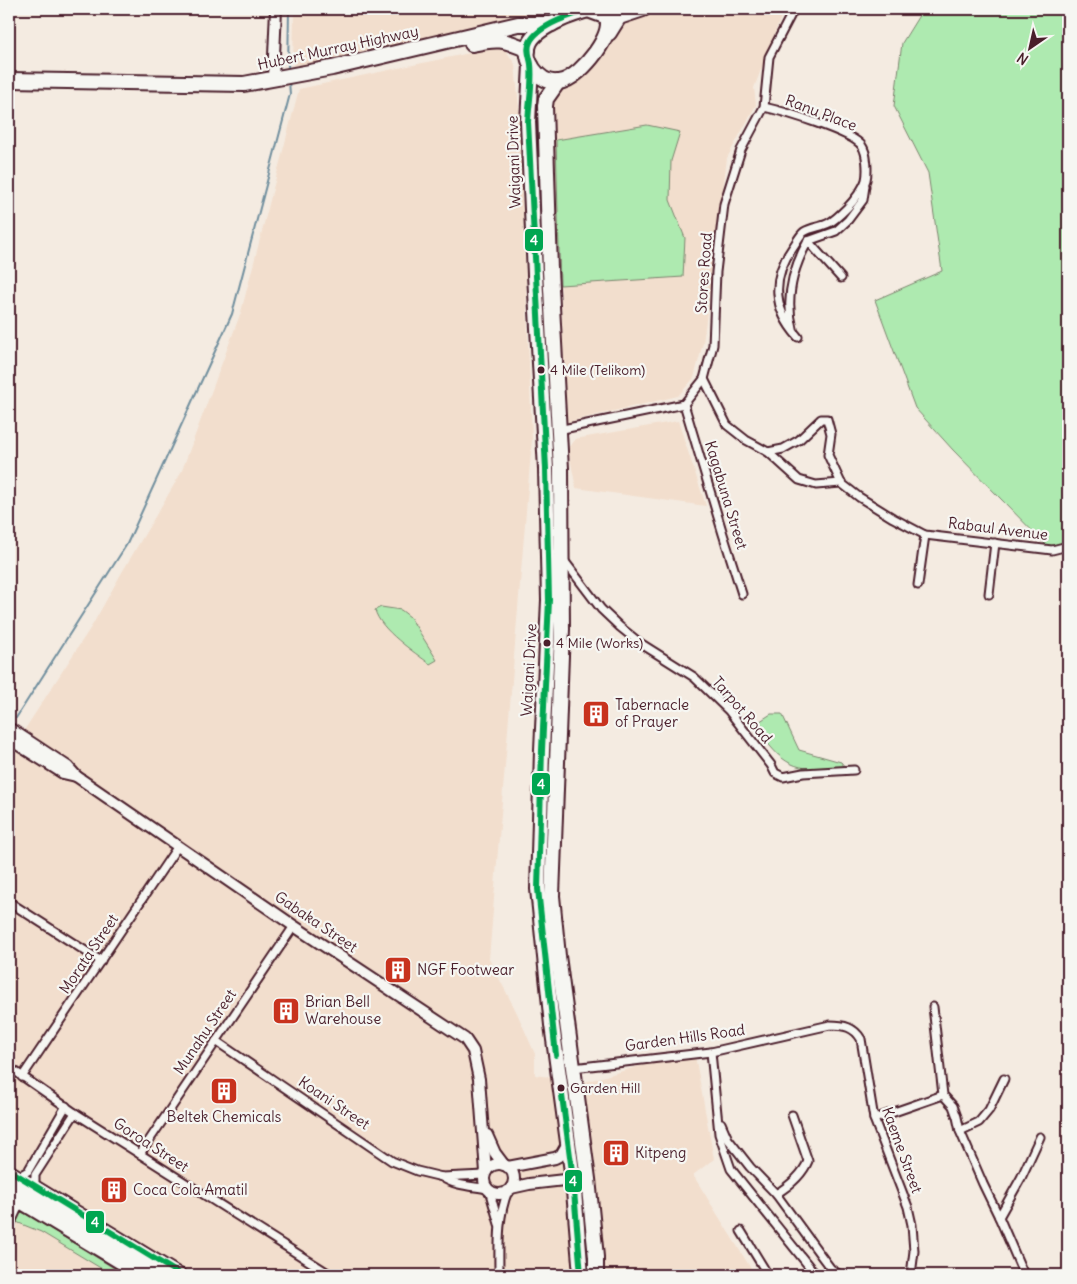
<svg xmlns="http://www.w3.org/2000/svg" width="1077" height="1284" font-family="Delius,sans-serif">
<rect width="100%" height="100%" fill="#f4ebe1"/>
<filter id="ink" filterUnits="userSpaceOnUse"><feTurbulence type="fractalNoise" baseFrequency=".02" numOctaves="2"/><feDisplacementMap in="SourceGraphic" scale="10" xChannelSelector="R" yChannelSelector="G"/><feConvolveMatrix kernelMatrix="1 2 1 2 8 2 1 2 1" color-interpolation-filters="sRGB"/></filter>
<g filter="url(#ink)">
<g fill="#f2decd">
<path d="M294,9H566L537,20L293,70Z"/>
<path d="M663,9H784L754,88L756,105L727,158L703,343L694,378L678,396L567,422L552,107L555,94L621,20Z"/>
<path d="M504,48L515,64L519,109L532,439L489,959L517,1013L535,1054V1075L585,1082L694,1050L714,1159L693,1175L755,1275H9V761L25,729L93,624L121,574L181,473L241,312L299,89L489,49Z"/>
<path d="M678,421L706,506L576,488L568,448L575,439Z"/>
</g>
<g fill="#aeeab0" stroke="#7c846e">
<path d="M923,9H1068V542L1049,548L953,450L915,408L875,300L942,271L928,173L894,106L902,43Z"/>
<path d="M647,125L680,132L671,161L670,200L685,238L683,277L560,285L556,140Z"/>
<path d="M381,607L401,610L410,617L437,660L430,664C414,652 380,630 375,610Z"/>
<path d="M771,714H782L799,750L841,762L845,767L843,769C791,770 785,768 754,725Z"/>
<path d="M17,1210L30,1216L125,1275H112L41,1232L14,1221Z"/>
</g>
<g fill="none" stroke-linecap="round" stroke-linejoin="round">
<g stroke="#718f9e" stroke-width="2">
<path d="M288,71L289,9"/>
<path d="M16,718L127,544L232,314L290,94L289,81"/>
</g>
<g stroke="#4a1f2b" stroke-width="11">
<g id="street">
<path d="M764,107C782,111 853,132 862,146C867,153 868,171 866,180C863,189 854,201 847,208C842,213 835,220 829,223C822,227 812,227 804,232C800,235 796,243 793,247C771,278 773,309 798,337"/>
<path d="M808,241L841,278"/>
<path d="M793,329C785,299 793,268 808,241L836,231L848,220L863,200L865,186"/>
<path d="M704,379L727,425L746,440L768,452L783,449L799,440L821,419H827L831,434L828,455L841,483L859,497L893,518L925,535L1052,550L1068,546"/>
<path d="M684,404L723,534L742,594"/>
<path d="M558,430L684,404L704,379L713,345L716,272L724,204L741,150L764,107L769,57L794,9"/>
<path d="M768,452L799,480L816,485L841,483"/>
<path d="M563,559L601,609L620,627L640,643L694,677L729,711L771,765L775,773L783,777L803,773L854,770"/>
<path d="M918,585L925,535"/>
<path d="M989,594L995,543"/>
<path d="M9,902L101,961"/>
<path d="M933,1007L943,1095L953,1106L957,1117L960,1131L983,1184L999,1217L1024,1275"/>
<path d="M216,1041L392,1161L417,1171L442,1177L484,1175"/>
<path d="M711,1052L719,1134L731,1169L816,1275"/>
<path d="M9,1067L75,1113L331,1275"/>
<path d="M573,1068L711,1052L830,1025C844,1025 854,1027 861,1039L874,1119L908,1207L912,1225L914,1251L911,1275"/>
<path d="M22,1077L178,846"/>
<path d="M874,1119L943,1095"/>
<path d="M721,1123L728,1139L750,1167L776,1194L822,1257L831,1269L840,1275"/>
<path d="M960,1131L979,1122L989,1110L1004,1079"/>
<path d="M140,1154L294,926"/>
<path d="M19,1176L28,1171L66,1106"/>
<path d="M442,1177C455,1186 472,1186 487,1189"/>
<path d="M35,1185V1175L75,1113"/>
<path d="M489,1190L499,1224"/>
<path d="M776,1194C789,1186 802,1176 808,1161L792,1115"/>
<path d="M999,1217L1021,1178L1040,1137"/>
<path d="M9,1227L21,1201"/>
<path d="M741,1231L768,1275"/>
<path d="M499,1275C499,1247 497,1218 508,1191"/>
</g>
</g>
<g stroke="#4a1f2b" stroke-width="14">
<g id="secondary">
<path d="M273,79L276,9"/>
<path d="M9,728L68,767L76,776L294,926L465,1039L473,1051L479,1079L486,1172"/>
<path d="M9,739L63,773L76,776"/>
<path d="M487,1135L495,1153L504,1165"/>
<circle cx="499" cy="1179" r="15"/>
<path d="M508,1167L555,1158L561,1155L568,1143"/>
<path d="M9,1170L181,1275"/>
<path d="M511,1188L529,1184L573,1179"/>
</g>
</g>
<g stroke="#4a1f2b" stroke-width="18">
<g id="highway">
<path d="M588,10L607,17C611,29 603,42 596,52C588,63 572,81 558,82C539,84 521,59 530,42C538,26 575,13 593,9"/>
<path d="M609,33L619,17L643,9"/>
<path d="M472,44C498,38 503,39 528,50"/>
<path d="M531,65L528,122L535,275L546,469L549,600L542,750L538,889L552,1025L573,1179L581,1275"/>
<path d="M9,80L244,84L332,68L518,24H552"/>
<path d="M558,82L546,99L545,106L550,270L561,469L562,629L552,896L558,956L588,1179L596,1257V1275"/>
<path d="M9,1179L167,1275"/>
<path d="M9,1194L143,1275"/>
</g>
</g>
<use href="#street" stroke="#f6f6f2" stroke-width="7"/>
<use href="#secondary" stroke="#f6f6f2" stroke-width="10"/>
<use href="#highway" stroke="#f6f6f2" stroke-width="14"/>
<g stroke="#f6f6f2" stroke-width="10">
<g id="bus-1">
<path d="M556,1055L538,889L542,750L549,600L546,469L528,122C529,103 533,83 531,64C530,57 526,49 530,42C538,25 575,13 593,9"/>
<path d="M561,1088L573,1179L581,1275"/>
<path d="M9,1170L181,1275"/>
</g>
</g>
<use href="#bus-1" stroke="#00a651" stroke-width="6"/>
</g>
</g>
<defs>
<g id="building-square" transform="scale(1.4375)"><rect x="-9" y="-9" width="18" height="18" rx="4" fill="#c8321e" stroke="#f6f6f2"/><path d="M-4-6H4V6H1V3H-1V6H-4ZM-2.5-4.3h1.7v1.8h-1.7ZM.8-4.3h1.7v1.8H.8ZM-2.5-1h1.7V.8h-1.7ZM.8-1h1.7V.8H.8Z" fill="#fff"/></g>
</defs>
<g fill-rule="evenodd">
<use href="#building-square" x="596" y="714"/>
<use href="#building-square" x="398" y="970"/>
<use href="#building-square" x="286" y="1011"/>
<use href="#building-square" x="224" y="1091"/>
<use href="#building-square" x="616" y="1153"/>
<use href="#building-square" x="114" y="1190"/>
</g>
<g fill="#4a1f2b" stroke="#f6f6f2" stroke-width="2">
<circle cx="541" cy="370" r="4.5"/>
<circle cx="547" cy="643" r="4.5"/>
<circle cx="561" cy="1088" r="4.5"/>
</g>
<g text-anchor="middle" stroke-width="4.5" stroke-linejoin="round" paint-order="stroke">
<g font-size="14" fill="#4a1f2b" stroke="#f6f6f2" text-anchor="start">
<text x="550" y="375">4 Mile (Telikom)</text>
<text x="556" y="648">4 Mile (Works)</text>
<text x="570" y="1093">Garden Hill</text>
</g>
<g font-size="15" fill="#4a1f2b" stroke="#f6f6f2">
<text transform="translate(338 48) rotate(-12)" y="5">Hubert Murray Highway</text>
<text transform="translate(821 113) rotate(21)" y="5">Ranu Place</text>
<text transform="translate(514 162) rotate(-92)" y="5">Waigani Drive</text>
<text transform="translate(704 273) rotate(-86)" y="5">Stores Road</text>
<text transform="translate(726 495) rotate(73)" y="5">Kagabuna Street</text>
<text transform="translate(998 529) rotate(7)" y="5">Rabaul Avenue</text>
<text transform="translate(529 670) rotate(-87)" y="5">Waigani Drive</text>
<text transform="translate(742 710) rotate(49)" y="5">Tarpot Road</text>
<text transform="translate(316 922) rotate(34)" y="5">Gabaka Street</text>
<text transform="translate(89 954) rotate(-56)" y="5">Morata Street</text>
<text transform="translate(205 1032) rotate(-56)" y="5">Munahu Street</text>
<text transform="translate(685 1038) rotate(-8)" y="5">Garden Hills Road</text>
<text transform="translate(334 1103) rotate(34)" y="5">Koani Street</text>
<text transform="translate(151 1145) rotate(33)" y="5">Goroa Street</text>
<text transform="translate(902 1150) rotate(70)" y="5">Kaeme Street</text>
</g>
<g font-size="15" fill="#4a1f2b" stroke="#f6f6f2" text-anchor="start">
<text x="615" y="710">Tabernacle<tspan x="615" dy="17">of Prayer</tspan></text>
<text x="417" y="975">NGF Footwear</text>
<text x="305" y="1007">Brian Bell<tspan x="305" dy="17">Warehouse</tspan></text>
<text x="224" y="1122" text-anchor="middle">Beltek Chemicals</text>
<text x="635" y="1158">Kitpeng</text>
<text x="133" y="1195">Coca Cola Amatil</text>
</g>
</g>
<g stroke="#f6f6f2" stroke-width="2">
<rect x="524" y="228" width="20" height="24" rx="5" fill="#00a651"/>
<rect x="531" y="772" width="20" height="24" rx="5" fill="#00a651"/>
<rect x="564" y="1169" width="19" height="24" rx="5" fill="#00a651"/>
<rect x="85" y="1210" width="20" height="24" rx="5" fill="#00a651"/>
</g>
<g font-size="14" text-anchor="middle" font-weight="bold" fill="#fff">
<text x="534" y="245">4</text>
<text x="541" y="789">4</text>
<text x="573" y="1186">4</text>
<text x="95" y="1227">4</text>
</g>
<rect width="1077" height="1284" fill="none" stroke="#f6f6f2" stroke-width="30"/>
<rect x="15" y="15" width="1047" height="1254" fill="none" stroke="#4a1f2b" stroke-width="2" filter="url(#ink)"/>
<g transform="translate(1030 48) rotate(214)" stroke="#f6f6f2" stroke-width="4" paint-order="stroke">
<path d="M0-4L9 19L0 12L-9 19Z" fill="#4a1f2b"/>
<text y="-8" font-size="14" font-weight="bold" text-anchor="middle" fill="#4a1f2b">N</text>
</g>
</svg>
